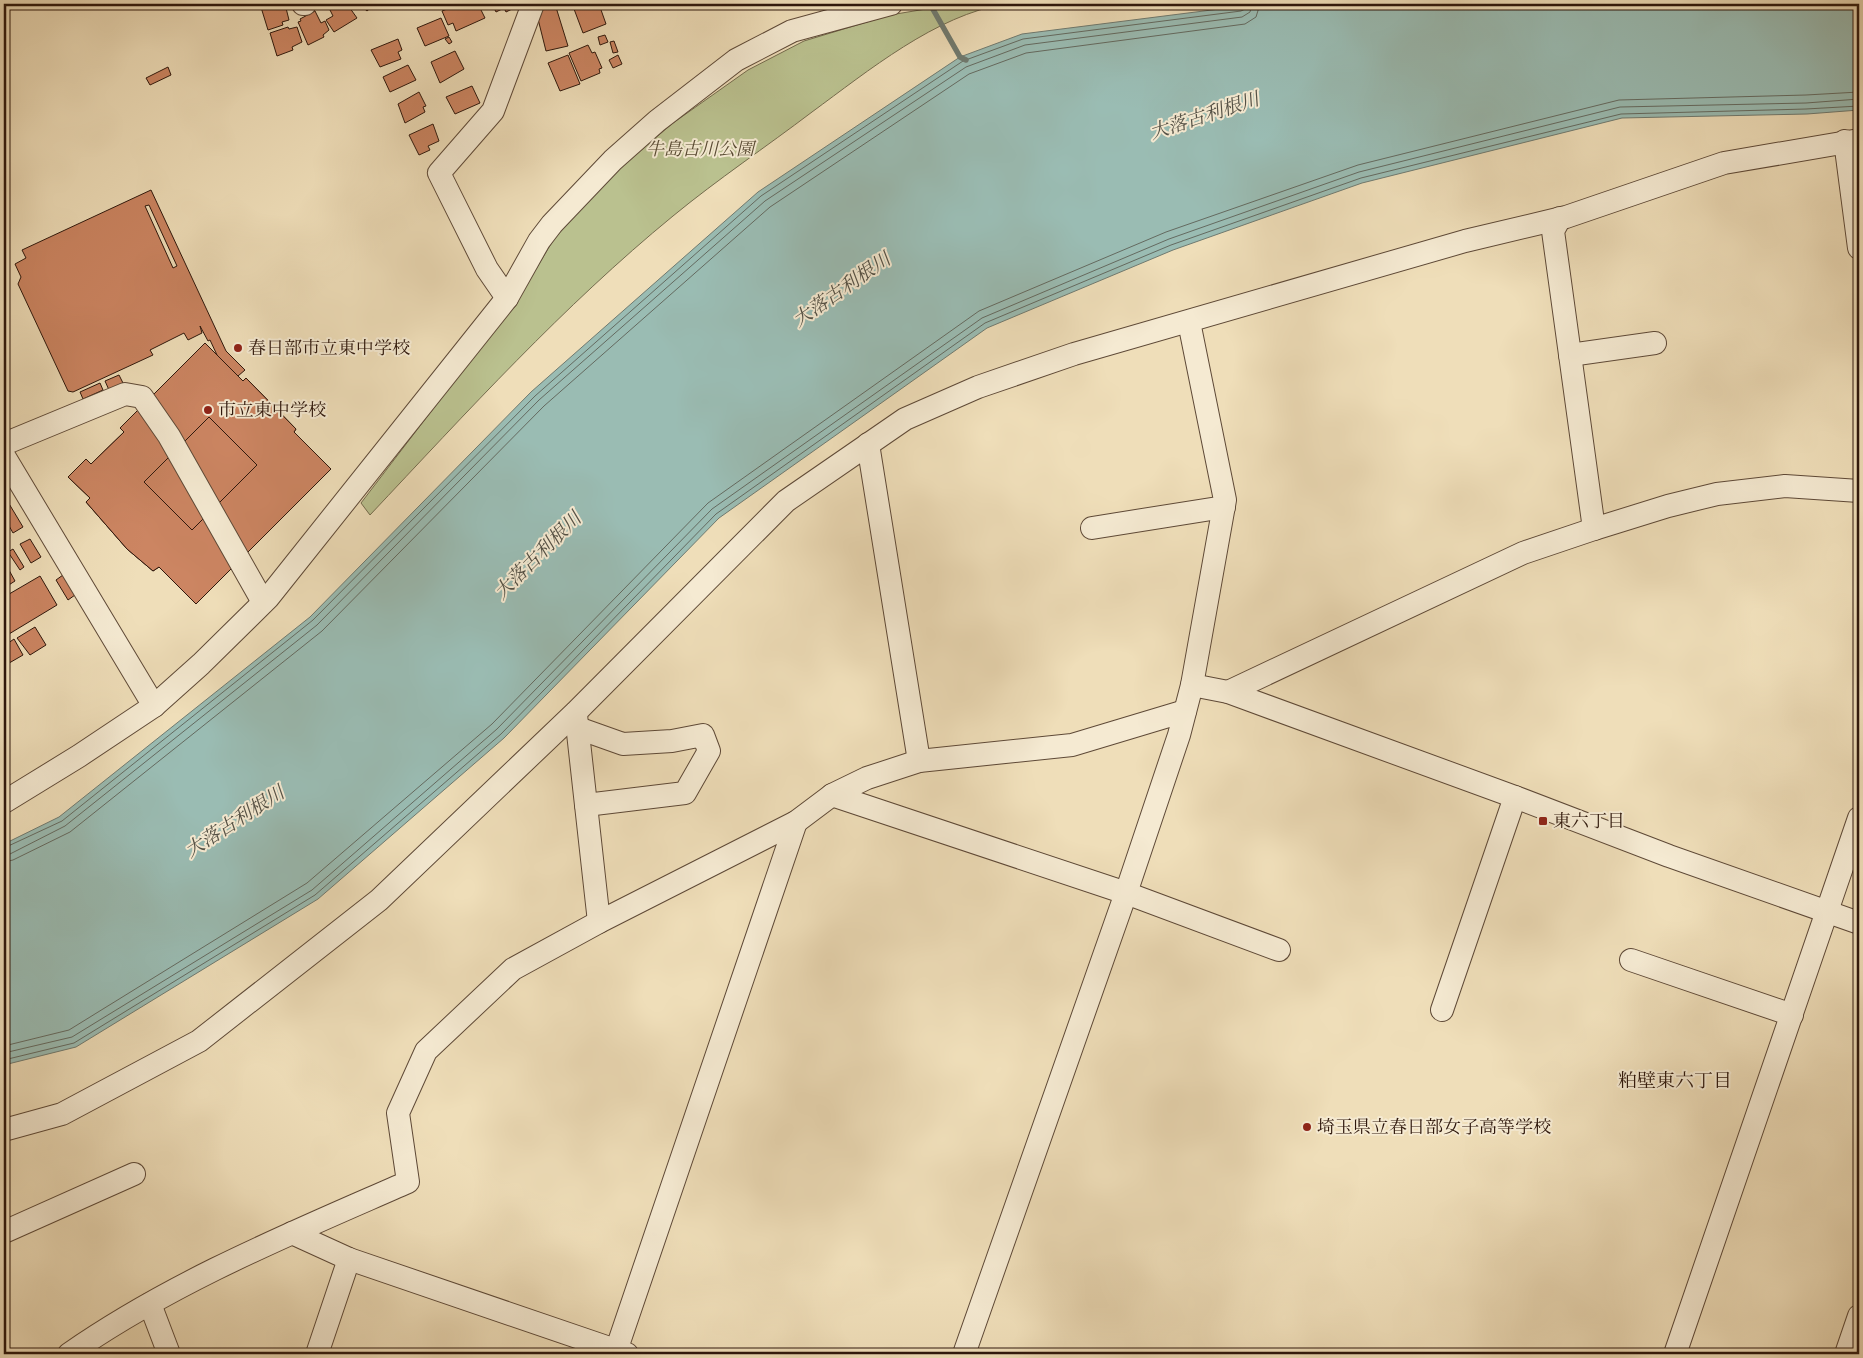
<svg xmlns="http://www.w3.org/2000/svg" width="1863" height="1358" font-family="'IM FELL French Canon','Noto Serif JP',serif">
<rect width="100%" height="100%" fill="#efdeb9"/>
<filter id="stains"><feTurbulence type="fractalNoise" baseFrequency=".004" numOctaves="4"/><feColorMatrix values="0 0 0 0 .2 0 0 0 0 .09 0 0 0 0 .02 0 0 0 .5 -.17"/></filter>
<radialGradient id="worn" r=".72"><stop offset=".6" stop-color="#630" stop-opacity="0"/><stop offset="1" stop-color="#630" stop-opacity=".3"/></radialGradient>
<path fill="#bac18f" stroke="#746c4e" d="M943,4H1005C936,15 868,71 812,112C766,147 718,179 673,216C563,306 467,412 370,515L361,503L520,295L554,239L609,177L673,123L748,70L804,41L890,15L944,6Z"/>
<path fill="#9abcb3" stroke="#6f7a70" d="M1259,4H1859V110L1807,114L1622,118L1362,183L1173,250L987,328L719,518L504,738L318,899L76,1047L4,1065V844L59,817L310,617L531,392L758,192L960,57L1022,34Z"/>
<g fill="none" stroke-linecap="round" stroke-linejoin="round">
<g stroke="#646a60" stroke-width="1">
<path d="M4,848L62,821L313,620L535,396L761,196L963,61L1023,39L1241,11L1245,9L1246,4"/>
<path d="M4,855L10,854L65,826L317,625L539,400L765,201L966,67L1025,45L1242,17L1250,12L1252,4"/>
<path d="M4,862L13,860L70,832L322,631L544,406L770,207L969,74L1026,53L1245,24L1256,17L1260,4"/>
<path d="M4,1046L69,1030L307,883L492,724L708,503L979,311L1166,232L1358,165L1619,100L1806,95L1859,92"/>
<path d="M4,1053L72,1037L312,890L497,729L712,509L982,318L1169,239L1359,172L1620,107L1806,103L1859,99"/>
<path d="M4,1060L74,1043L315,895L501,734L716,514L985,323L1171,245L1361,178L1621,114L1806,109L1859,106"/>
</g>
<path stroke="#6f7a70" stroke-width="5.5" d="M930,4L960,57L966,60"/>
</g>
<g fill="#cc8562" stroke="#2e170c" fill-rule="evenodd">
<path d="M260,4H285L289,20L282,22L283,25L268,30Z"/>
<path d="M333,4H347L357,18L334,32L326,20L333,16L328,6Z"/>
<path d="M359,4H375L367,11Z"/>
<path d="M460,4H478L485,18L456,31L453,23L448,25L442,11Z"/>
<path d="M492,4H522L506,12L504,8L496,12Z"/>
<path d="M542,4H555L568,46L546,51L537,15Z"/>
<path d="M578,4H601L602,6L600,7L606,24L583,33L574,9L579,7Z"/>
<path d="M315,11L321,23L325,21L329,30L323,35L324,37L308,45L298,22L301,21L300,19Z"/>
<path d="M441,18L449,36L425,46L417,28Z"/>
<path d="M288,27L289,29L297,27L302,42L292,47L293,50L277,56L270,33Z"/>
<path d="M605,35L608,42L600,45L598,37Z"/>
<path d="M449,37L452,42L449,44L445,39Z"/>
<path d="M398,39L402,50L398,52L401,59L380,67L371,50Z"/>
<path d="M614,41L618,52L613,53L610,42Z"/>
<path d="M588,45L592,53L595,52L602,68L599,69L600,73L581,81L569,53Z"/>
<path d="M455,51L464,69L440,83L431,62Z"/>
<path d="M568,55L580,84L560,91L548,63Z"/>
<path d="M618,55L622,64L613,68L609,60Z"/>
<path d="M408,65L416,80L390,92L383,77Z"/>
<path d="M168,67L171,75L150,85L146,78Z"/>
<path d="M472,86L480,103L455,114L446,97Z"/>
<path d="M419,92L426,106L423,107L425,112L405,123L398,104Z"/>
<path d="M433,124L439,141L428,146L430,150L419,155L409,135Z"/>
<path d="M151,190L226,351L245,370L238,376L243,381L246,378L296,429L294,432L331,469L196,604L159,567L153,571L127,549L86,502L90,498L68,477L86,459L91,464L124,432L120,428L205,343L217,355L210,340L208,341L200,326L202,333L188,340L184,333L150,350L153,355L73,392L68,391L18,284L21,277L15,264L26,258L22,250ZM149,205L177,266L173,268L145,206Z"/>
<path d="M205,343L243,381L246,378L296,429L294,432L331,469L196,604L159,567L153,571L127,549L86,502L90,498L68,477L86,459L91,464L124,432L120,428ZM209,417L257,465L192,530L144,482Z"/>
<path d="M119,375L123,383L109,390L105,381Z"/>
<path d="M100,383L103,390L83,399L80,392Z"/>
<path d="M8,502L23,527L13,533L4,517V505Z"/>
<path d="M30,539L41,557L31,563L20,544Z"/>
<path d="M13,549L24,567L20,570L8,552Z"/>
<path d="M4,561L15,581L4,588Z"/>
<path d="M63,575L75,595L68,600L56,580Z"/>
<path d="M40,576L57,605L4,637V597Z"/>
<path d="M35,627L46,645L30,655L17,638Z"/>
<path d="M14,639L23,655L4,666V646Z"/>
</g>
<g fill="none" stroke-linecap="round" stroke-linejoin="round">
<g stroke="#5e4937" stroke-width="24">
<g id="minor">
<path d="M303,4H305"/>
<path d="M1845,141L1859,248"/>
<path d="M1560,218L1553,231L1594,529"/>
<path d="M507,298L487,269L439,173L493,111L533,4"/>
<path d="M1570,355L1655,343"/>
<path d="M4,444L125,394L142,397L169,436L263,602"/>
<path d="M868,444L919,761"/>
<path d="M4,456L154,706"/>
<path d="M1092,528L1224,507"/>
<path d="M1192,685L1228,692L1515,797L1669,856L1859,923"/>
<path d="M1228,692L1523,553L1594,529L1668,506L1717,494L1785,486L1859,491"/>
<path d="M576,715L599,922"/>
<path d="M578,728L623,744L672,741L703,735L709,751L685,793L586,805"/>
<path d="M832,795L1126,893L1279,950"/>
<path d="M4,802L79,756L154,706L201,664L268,598L507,298L539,241L552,224L613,160L657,121L736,60L792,31L891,4"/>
<path d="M1631,960L1792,1015"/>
<path d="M1442,1010L1515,797"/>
<path d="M4,1130L62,1114L199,1041L379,900L576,712L786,501L905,419L978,387L1074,354L1465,241L1566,217L1724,163L1859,140"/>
<path d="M4,1232L134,1174"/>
<path d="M292,1233L349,1259L627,1354"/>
<path d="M150,1304L169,1354"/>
<path d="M69,1354C174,1281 292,1233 408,1182L398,1113L426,1051L513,969L599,922L796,822L832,795L867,778L919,761L1072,745L1185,711"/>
<path d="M317,1354L349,1259"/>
<path d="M615,1354L796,822"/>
<path d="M964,1354L1126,893L1179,735L1192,685L1225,500L1189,322"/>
<path d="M1675,1354L1859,818"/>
<path d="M1846,1354L1859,1316"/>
</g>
</g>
<use href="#minor" stroke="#f5ead2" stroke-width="22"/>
</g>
<g fill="#8f2418" stroke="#f5ead2" stroke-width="2">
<circle cx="238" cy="348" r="5"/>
<circle cx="208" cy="410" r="5"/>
<rect x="1538" y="816" width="10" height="10" rx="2.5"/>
<circle cx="1307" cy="1127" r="5"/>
</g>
<g text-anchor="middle" stroke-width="4" stroke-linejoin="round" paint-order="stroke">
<g font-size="18" font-style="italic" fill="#584a33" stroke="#f5ead2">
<text x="700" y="155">牛島古川公園</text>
</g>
<g font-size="18" fill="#2e170c" stroke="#f5ead2" text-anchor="start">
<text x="248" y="354">春日部市立東中学校</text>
<text x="218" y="416">市立東中学校</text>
<text x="1553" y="827">東六丁目</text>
<text x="1317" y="1133">埼玉県立春日部女子高等学校</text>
</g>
<g font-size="19" font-style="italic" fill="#545146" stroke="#f5ead2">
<text transform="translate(1204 115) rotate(-18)" y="7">大落古利根川</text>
<text transform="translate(841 289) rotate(-35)" y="7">大落古利根川</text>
<text transform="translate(537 555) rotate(-45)" y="7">大落古利根川</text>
<text transform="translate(234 821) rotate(-33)" y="7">大落古利根川</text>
</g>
<g font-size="19" fill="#2e170c" stroke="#f5ead2">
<text x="1675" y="1087">粕壁東六丁目</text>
</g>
</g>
<rect width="1863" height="1358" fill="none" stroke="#efdeb9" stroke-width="20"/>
<rect x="5" y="5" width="1853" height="1348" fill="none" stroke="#2e170c" stroke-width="2.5"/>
<rect x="10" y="10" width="1843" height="1338" fill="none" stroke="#2e170c"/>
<rect width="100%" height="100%" filter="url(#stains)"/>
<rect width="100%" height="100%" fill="url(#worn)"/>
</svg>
